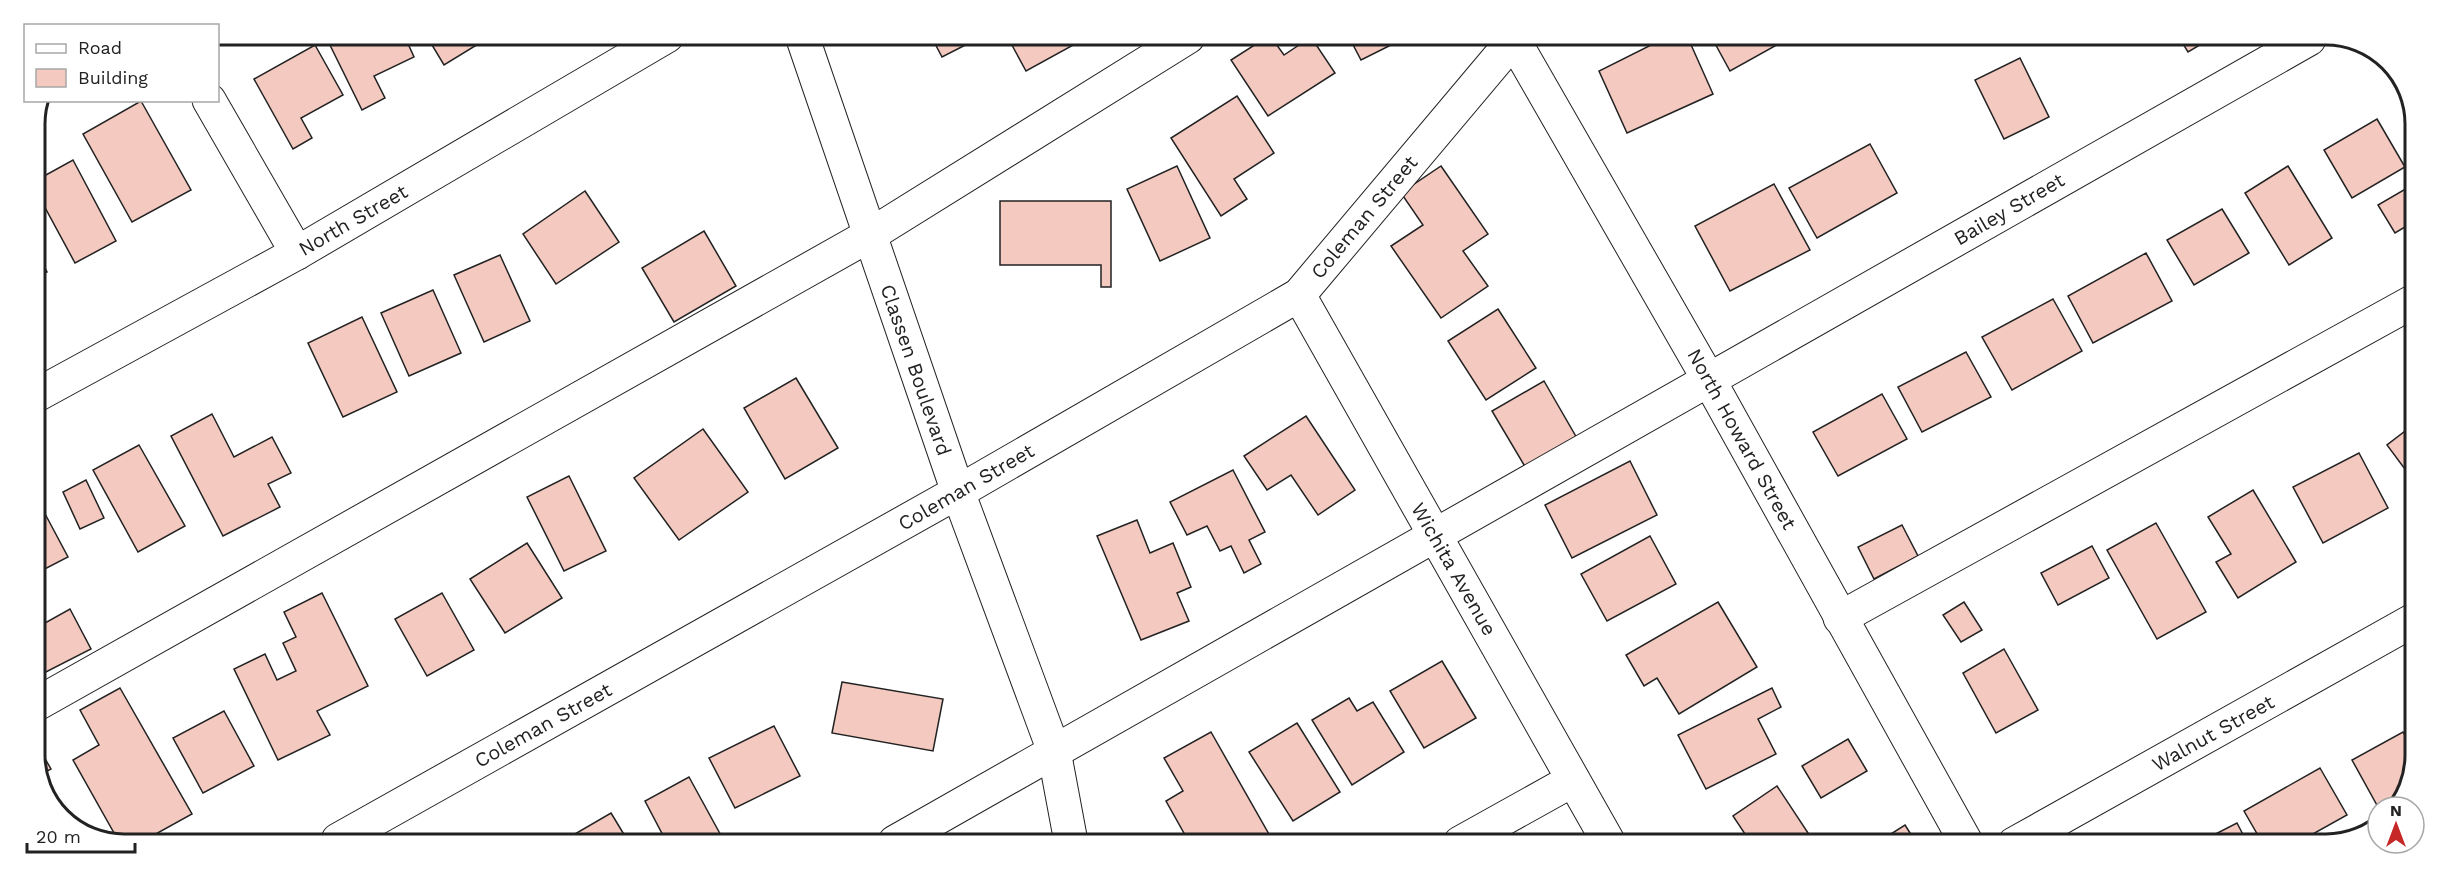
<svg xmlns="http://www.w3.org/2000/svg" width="2450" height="879" font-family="'Work Sans',sans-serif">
<rect width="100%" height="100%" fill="#fff"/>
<g fill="#f3c9c0" stroke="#222" stroke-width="1.5">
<path d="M325,35H404L414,57L374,76L385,98L362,110Z"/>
<path d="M426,35H493L444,65Z"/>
<path d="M931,36H983L942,57Z"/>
<path d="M1007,36H1074L1077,43L1026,71Z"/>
<path d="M1267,37H1271L1284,55L1311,37L1335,73L1268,116L1231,60Z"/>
<path d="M1349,37H1407L1361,60Z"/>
<path d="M1665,38H1688L1713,94L1627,133L1599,71Z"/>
<path d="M1712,38H1789L1730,71Z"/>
<path d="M2180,39H2210L2188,52Z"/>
<path d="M315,45L343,95L301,118L312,138L293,149L254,79Z"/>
<path d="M2020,58L2049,117L2004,139L1975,80Z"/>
<path d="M1237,96L1274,153L1234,179L1247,199L1221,216L1171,138Z"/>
<path d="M141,101L191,190L132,222L83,134Z"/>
<path d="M2377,119L2405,167L2352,198L2324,150Z"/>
<path d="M1870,144L1897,193L1817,238L1789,188Z"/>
<path d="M73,160L116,241L75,263L35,189V181Z"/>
<path d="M1177,166L1210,238L1160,261L1127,189Z"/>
<path d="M1441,166L1488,234L1463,251L1488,286L1441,318L1391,246L1423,225L1401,193Z"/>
<path d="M2288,166L2332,238L2289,265L2245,193Z"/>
<path d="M1774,184L1810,250L1730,291L1695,226Z"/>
<path d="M2414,184L2415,221L2395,233L2378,205Z"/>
<path d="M585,191L619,242L556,284L523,234Z"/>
<path d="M1000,201H1111V287H1101V265H1000Z"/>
<path d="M2222,209L2249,253L2194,285L2167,240Z"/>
<path d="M704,231L736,286L674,322L642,268Z"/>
<path d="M35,248L47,272L35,278Z"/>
<path d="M2146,253L2172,301L2093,343L2068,296Z"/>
<path d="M500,255L530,321L484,342L454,275Z"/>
<path d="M433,290L461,353L409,376L381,313Z"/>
<path d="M2053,299L2082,351L2012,390L1982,337Z"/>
<path d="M1498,309L1536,368L1486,400L1448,341Z"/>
<path d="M362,317L397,392L343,417L308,343Z"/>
<path d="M1966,352L1991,397L1922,432L1898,387Z"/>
<path d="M796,378L838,448L785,479L744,408Z"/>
<path d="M1544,381L1578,440L1527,470L1492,411Z"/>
<path d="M1882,394L1907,439L1838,476L1813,432Z"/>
<path d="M212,414L234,457L272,437L291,473L268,484L280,507L223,536L171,436Z"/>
<path d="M1306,416L1355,490L1318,515L1291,475L1267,490L1244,456Z"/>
<path d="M2413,425V480L2387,445Z"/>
<path d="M703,429L748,492L679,540L634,478Z"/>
<path d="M139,445L185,526L138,552L93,470Z"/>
<path d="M2359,453L2388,508L2323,543L2293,487Z"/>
<path d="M1630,461L1657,515L1572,558L1545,505Z"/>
<path d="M1233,470L1265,532L1249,540L1261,564L1244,573L1231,546L1220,551L1207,526L1187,535L1170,502Z"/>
<path d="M569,476L606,551L564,571L527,497Z"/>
<path d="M86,480L104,518L80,529L63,492Z"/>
<path d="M2253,490L2296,562L2238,598L2216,562L2231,554L2208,517Z"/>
<path d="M43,510L68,557L35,574V514Z"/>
<path d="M1137,520L1150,553L1173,543L1191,587L1177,593L1189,621L1141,640L1097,536Z"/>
<path d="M2156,523L2206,612L2157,639L2107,550Z"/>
<path d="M1902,525L1918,556L1874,579L1858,547Z"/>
<path d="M1650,536L1676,584L1607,621L1581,574Z"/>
<path d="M527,543L562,598L505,633L470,579Z"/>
<path d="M2092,546L2109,578L2058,605L2041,573Z"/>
<path d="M322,593L368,686L317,711L330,735L278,760L234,669L265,654L277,680L296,671L283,643L296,637L284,612Z"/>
<path d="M442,593L474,650L427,676L395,619Z"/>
<path d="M1718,602L1757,667L1679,714L1657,678L1644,686L1626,655Z"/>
<path d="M1964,602L1982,630L1961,642L1943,615Z"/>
<path d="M70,609L91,649L40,675L35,665V621L38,627Z"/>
<path d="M2004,649L2038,710L1996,733L1963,673Z"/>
<path d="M1442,661L1476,718L1424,748L1390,691Z"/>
<path d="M842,682L943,699L933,751L832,733Z"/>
<path d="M120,688L192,814L145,840H118L73,760L99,745L80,710Z"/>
<path d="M1772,688L1781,707L1758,719L1776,754L1706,789L1678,735Z"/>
<path d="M1349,698L1357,711L1373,702L1404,752L1352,785L1312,720Z"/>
<path d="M224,711L254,766L203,793L173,738Z"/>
<path d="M1297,723L1340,792L1293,821L1249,752Z"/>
<path d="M774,726L800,776L735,808L709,758Z"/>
<path d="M1211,732L1270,836L1259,842H1189L1166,801L1183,791L1164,758Z"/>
<path d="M2403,732L2411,746V784L2394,807H2378L2352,760Z"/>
<path d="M1848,739L1867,771L1821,798L1802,766Z"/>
<path d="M35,741L51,769L40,775L35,761Z"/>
<path d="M2320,768L2347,815L2295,844H2263L2244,811Z"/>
<path d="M689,777L724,841H666L645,801Z"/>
<path d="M1777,786L1814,842L1812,843H1751L1733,816Z"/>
<path d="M611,813L628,841H570L568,838Z"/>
<path d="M2237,823L2248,844H2196Z"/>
<path d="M1905,825L1917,844H1875Z"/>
</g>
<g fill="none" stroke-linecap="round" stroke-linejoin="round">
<g stroke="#222" stroke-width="35">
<g id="minor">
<path d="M802,36L958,492L1054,751L1071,842"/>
<path d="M1512,37L1709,380L1967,844"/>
<path d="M209,100L297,253"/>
<path d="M1299,295L1609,843"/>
<path d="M35,396L297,253L667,36"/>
<path d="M1840,618L2414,301"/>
<path d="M35,705L870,235L1188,37"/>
<path d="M338,840L958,492L1299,295L1516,37"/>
<path d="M895,842L2309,39"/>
<path d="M1460,843L1573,780"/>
<path d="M2014,844L2412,621"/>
</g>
</g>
<use href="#minor" stroke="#fff" stroke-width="33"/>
</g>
<g text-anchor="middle" stroke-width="4.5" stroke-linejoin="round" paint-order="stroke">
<g font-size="20" fill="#222" stroke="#fff">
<text transform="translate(2009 209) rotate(-30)" y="7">Bailey Street</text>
<text transform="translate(1364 217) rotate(-50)" y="7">Coleman Street</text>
<text transform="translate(353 220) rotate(-30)" y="7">North Street</text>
<text transform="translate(916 370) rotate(71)" y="7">Classen Boulevard</text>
<text transform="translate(1742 439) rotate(61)" y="7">North Howard Street</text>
<text transform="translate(966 487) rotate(-30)" y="7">Coleman Street</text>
<text transform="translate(1454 569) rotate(60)" y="7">Wichita Avenue</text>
<text transform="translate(543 725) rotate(-29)" y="7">Coleman Street</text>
<text transform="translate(2213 733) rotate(-29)" y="7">Walnut Street</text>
</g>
</g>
<path d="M0 0H2450V879H0ZM124 45H2326A79 79 0 0 1 2405 124V755A79 79 0 0 1 2326 834H124A79 79 0 0 1 45 755V124A79 79 0 0 1 124 45Z" fill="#fff" fill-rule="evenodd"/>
<path fill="none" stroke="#222" stroke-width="3" d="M124 45H2326A79 79 0 0 1 2405 124V755A79 79 0 0 1 2326 834H124A79 79 0 0 1 45 755V124A79 79 0 0 1 124 45Z"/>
<rect x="24" y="24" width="195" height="78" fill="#ffffff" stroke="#a7a7a7" stroke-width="1.5"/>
<rect x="36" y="44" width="30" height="9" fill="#ffffff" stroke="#a7a7a7" stroke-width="1.5"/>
<text x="78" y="54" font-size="18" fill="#222222">Road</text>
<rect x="36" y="69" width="30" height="18" fill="#f3c9c0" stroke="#a7a7a7" stroke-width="1.5"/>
<text x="78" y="84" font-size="18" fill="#222222">Building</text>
<g transform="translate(2396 825)"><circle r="28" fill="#ffffff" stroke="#a7a7a7" stroke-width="1.5"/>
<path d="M0-4.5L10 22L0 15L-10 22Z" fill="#c62828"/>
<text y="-9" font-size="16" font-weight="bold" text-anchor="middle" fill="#222222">N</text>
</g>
<path d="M27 843v9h108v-9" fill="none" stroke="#222222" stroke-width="3"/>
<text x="36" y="843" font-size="18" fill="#222222" stroke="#ffffff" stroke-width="4.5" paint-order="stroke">20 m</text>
</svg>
